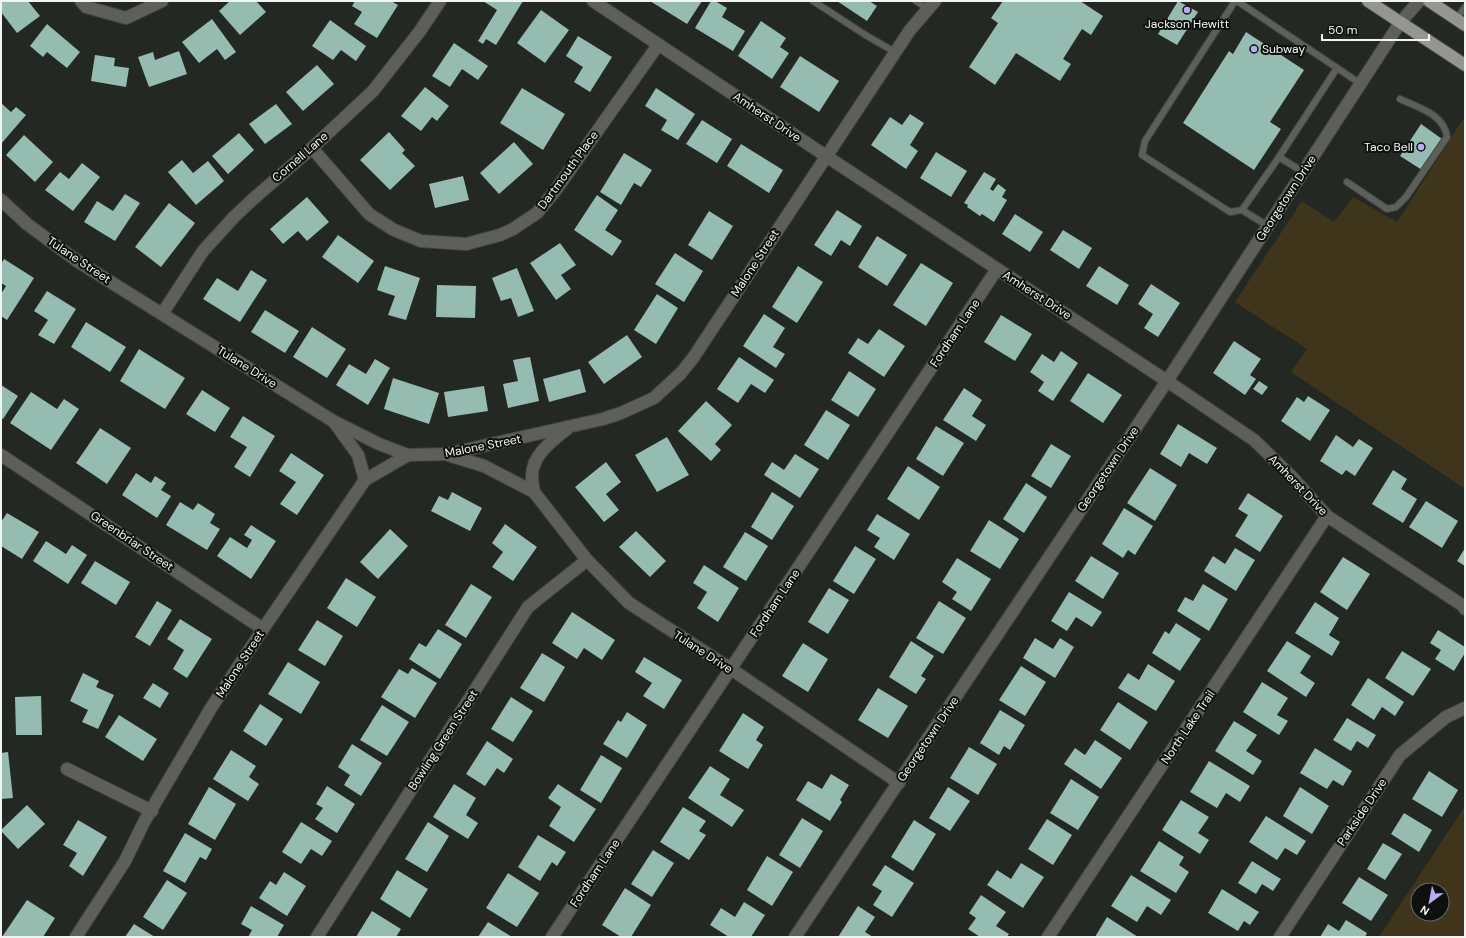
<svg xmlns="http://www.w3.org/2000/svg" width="1466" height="938" font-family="'DM Sans',sans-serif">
<rect width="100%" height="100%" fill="#232823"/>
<g fill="#3f351a" fill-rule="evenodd">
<path d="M1465,116V489L1291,372L1307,349L1235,302L1302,201L1334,222L1353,197L1397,222Z"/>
<path d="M1465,806V937H1379ZM1418,890H1442V914H1418Z"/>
</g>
<g fill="#94bcb1">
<path d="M1,1H28L40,16L17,33L1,12Z"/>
<path d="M230,1H256L266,12L240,35L219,11Z"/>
<path d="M355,1H391L398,5L377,38L354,24L362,12L352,6Z"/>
<path d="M483,1H523L496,45L486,39L483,44L478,41L497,10Z"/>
<path d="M650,1H702L687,24Z"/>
<path d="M711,1H715L727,8L722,17L745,31L733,51L695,28Z"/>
<path d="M837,1H869L877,6L867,21Z"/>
<path d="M1003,1H1080L1103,16L1091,35L1082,29L1063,59L1071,64L1060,81L1016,53L995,85L969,67L998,23L991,18Z"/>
<path d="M1178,1L1198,12L1177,45L1158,34Z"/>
<path d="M541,10L569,30L545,63L517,43Z"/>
<path d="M212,19L236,52L225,60L217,49L199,63L182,42Z"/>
<path d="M330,20L366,46L356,61L341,50L333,60L312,46Z"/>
<path d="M761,21L786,38L780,47L789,53L772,79L738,56Z"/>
<path d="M47,24L80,52L67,68L47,52L43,57L30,46Z"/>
<path d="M1246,32L1304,70L1270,122L1281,129L1254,170L1183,123L1229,51L1233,54Z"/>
<path d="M578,36L612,57L590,92L574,82L583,67L566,56Z"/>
<path d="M454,43L488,66L478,80L462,69L450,87L432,76Z"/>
<path d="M179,51L187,74L149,87L138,57L153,52L155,60Z"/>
<path d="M95,55L115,58L114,66L129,68L126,87L91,81Z"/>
<path d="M800,56L839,81L819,112L780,87Z"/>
<path d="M317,65L334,84L303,111L286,92Z"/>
<path d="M425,87L449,106L437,121L432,117L421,131L401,116Z"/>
<path d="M522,88L565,114L543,150L500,123Z"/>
<path d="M656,88L695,114L678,140L661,130L667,120L645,106Z"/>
<path d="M1,103L11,112L16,107L26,115L1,144Z"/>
<path d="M276,104L292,124L265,144L249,124Z"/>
<path d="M910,114L924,123L910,145L918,151L906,169L871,145L890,117L902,125Z"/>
<path d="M702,120L732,139L717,163L686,144Z"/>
<path d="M1421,124L1442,139L1422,170L1400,156Z"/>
<path d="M389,132L405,150L402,153L415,166L390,190L360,160Z"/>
<path d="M239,133L254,150L228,174L212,156Z"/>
<path d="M24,135L53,162L35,182L6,155Z"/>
<path d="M514,142L533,164L499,194L480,173Z"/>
<path d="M741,144L783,170L769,193L727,166Z"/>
<path d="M936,152L967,171L951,197L920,178Z"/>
<path d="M624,153L652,170L641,187L634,183L621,205L600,192Z"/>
<path d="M182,160L193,173L208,161L224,181L196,205L168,172Z"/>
<path d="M82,163L100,177L73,211L45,190L60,172L69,179Z"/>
<path d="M984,172L996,179L990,189L993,191L998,184L1006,190L1002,197L1007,200L994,222L982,214L980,216L967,207L968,205L964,203Z"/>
<path d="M463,176L469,200L435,208L429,184Z"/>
<path d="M125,194L140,203L115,241L84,222L97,201L113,211Z"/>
<path d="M597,195L618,210L605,230L622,241L612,256L574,230Z"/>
<path d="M307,197L329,222L307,241L298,231L283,244L270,229Z"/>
<path d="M169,203L195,223L161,267L135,247Z"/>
<path d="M837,210L862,226L850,246L841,240L831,256L814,245Z"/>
<path d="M709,211L733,226L712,260L688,245Z"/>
<path d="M1015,214L1043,232L1030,252L1002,234Z"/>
<path d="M1063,230L1092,248L1079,269L1050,250Z"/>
<path d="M338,235L374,261L358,283L322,257Z"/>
<path d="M877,236L907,255L887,286L858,267Z"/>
<path d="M560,243L576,265L561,275L571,289L556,300L530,263Z"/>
<path d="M675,253L703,271L684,302L655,284Z"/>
<path d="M4,259L34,278L7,320L1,316V294L6,286L1,283V264Z"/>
<path d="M921,263L953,283L926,326L893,305Z"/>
<path d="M385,266L420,278L406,320L388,315L395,296L377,290Z"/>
<path d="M798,266L823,282L797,323L772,307Z"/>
<path d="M1099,266L1129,285L1117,305L1086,286Z"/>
<path d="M517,268L534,311L518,317L511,298L501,301L492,278Z"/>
<path d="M251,270L267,280L240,322L203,299L217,278L238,291Z"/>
<path d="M1151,284L1180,303L1158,337L1144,328L1153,314L1138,304Z"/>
<path d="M437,285L476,286L475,318L436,317Z"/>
<path d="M47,291L76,309L54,344L38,335L48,320L34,311Z"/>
<path d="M657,294L678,308L656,344L634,330Z"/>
<path d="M265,310L299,331L285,353L251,332Z"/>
<path d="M764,314L785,328L773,347L785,354L776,368L743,346Z"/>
<path d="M1001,315L1032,334L1015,361L984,342Z"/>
<path d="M86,322L126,347L110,372L71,347Z"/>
<path d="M312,327L346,349L327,378L293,357Z"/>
<path d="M879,329L905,346L884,377L848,353L858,338L868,344Z"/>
<path d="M627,335L642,357L604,384L588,362Z"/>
<path d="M1234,341L1261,359L1250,375L1256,379L1245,395L1213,373Z"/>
<path d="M139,349L185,378L165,409L120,381Z"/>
<path d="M1061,351L1078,363L1053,401L1038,391L1044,382L1030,372L1042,354L1054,362Z"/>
<path d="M530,357L539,401L508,408L503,384L518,381L513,360Z"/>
<path d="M739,357L774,380L765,393L751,384L738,403L717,389Z"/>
<path d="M375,359L390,368L368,405L336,385L349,364L366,374Z"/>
<path d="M580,369L586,392L549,402L543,379Z"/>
<path d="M849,371L876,389L858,417L831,400Z"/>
<path d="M1088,373L1122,395L1103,423L1070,401Z"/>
<path d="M393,378L439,393L429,424L384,409Z"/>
<path d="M1259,381L1268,387L1262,395L1253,389Z"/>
<path d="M1,385L18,396L3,419L1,418Z"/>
<path d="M484,386L488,411L448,417L444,392Z"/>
<path d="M964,388L982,400L972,416L986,425L976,441L943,420Z"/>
<path d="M202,390L230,408L215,432L186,414Z"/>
<path d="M31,392L57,409L64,399L79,409L51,450L10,423Z"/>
<path d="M1308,396L1330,410L1310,441L1281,421L1297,397L1304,402Z"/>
<path d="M706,401L732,425L715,444L721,450L711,461L678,431Z"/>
<path d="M826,410L850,425L828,460L804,445Z"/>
<path d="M243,416L275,436L250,477L234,467L247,447L230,437Z"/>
<path d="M1178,424L1217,448L1207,464L1189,453L1181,467L1160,454Z"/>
<path d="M936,426L964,443L943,476L916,459Z"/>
<path d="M100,428L131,448L107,484L76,463Z"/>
<path d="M1336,435L1353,447L1359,439L1373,448L1355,476L1346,470L1342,475L1320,461Z"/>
<path d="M667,437L689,475L657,492L635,455Z"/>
<path d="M1051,444L1071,456L1051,488L1031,476Z"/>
<path d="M291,453L324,475L297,515L280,504L296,482L279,471Z"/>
<path d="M795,454L819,469L800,498L764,475L772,462L784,470Z"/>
<path d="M606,462L621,482L606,494L619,510L604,522L575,487Z"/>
<path d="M908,466L940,487L919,520L887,499Z"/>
<path d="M1150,468L1177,485L1155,521L1127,503Z"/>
<path d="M1393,470L1407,479L1401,489L1417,499L1403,523L1372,504Z"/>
<path d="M136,473L151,483L155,476L166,483L161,490L171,496L157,518L122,495Z"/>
<path d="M1026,483L1047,497L1024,533L1003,519Z"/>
<path d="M452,492L482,508L470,531L431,511L439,496L448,500Z"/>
<path d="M772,492L794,506L772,540L751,527Z"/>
<path d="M1248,493L1283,516L1260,552L1235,536L1248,515L1238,509Z"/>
<path d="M1426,501L1458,521L1442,548L1409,527Z"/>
<path d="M180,502L193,510L198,503L215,514L210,523L220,529L207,550L166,525Z"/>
<path d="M1124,508L1153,526L1135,555L1128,550L1123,558L1102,544Z"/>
<path d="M7,513L39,532L22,559L1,546V522Z"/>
<path d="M877,514L910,534L894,560L874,547L880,538L867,530Z"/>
<path d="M989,520L1019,539L1000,569L970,551Z"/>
<path d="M505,524L537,547L513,581L492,567L503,552L492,543Z"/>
<path d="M251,525L276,541L251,579L217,556L230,537L247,548L252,540L244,535Z"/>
<path d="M390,529L408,546L378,579L360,562Z"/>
<path d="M636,531L666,561L650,577L619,547Z"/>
<path d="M745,532L768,546L746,581L723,567Z"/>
<path d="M46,541L66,554L72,545L87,555L68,584L33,561Z"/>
<path d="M855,546L876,559L854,594L833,581Z"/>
<path d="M1235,548L1255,560L1236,591L1204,571L1213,556L1225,564Z"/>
<path d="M1465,548V566L1457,561Z"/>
<path d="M1091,556L1119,573L1103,599L1075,581Z"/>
<path d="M1343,557L1370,574L1347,610L1320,592Z"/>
<path d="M957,558L991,579L971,611L952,599L957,592L942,582Z"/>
<path d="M95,561L130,582L116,605L81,583Z"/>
<path d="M704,565L739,588L718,622L697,608L707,592L693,583Z"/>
<path d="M346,578L376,597L357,627L327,608Z"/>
<path d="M471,584L492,597L466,638L445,625Z"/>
<path d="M1203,584L1228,599L1209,631L1177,611L1185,597L1193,601Z"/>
<path d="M829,588L849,600L828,634L808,622Z"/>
<path d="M1069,592L1102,612L1092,627L1076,617L1067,631L1051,621Z"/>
<path d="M157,601L172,610L150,646L135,637Z"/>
<path d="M939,601L966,618L943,654L916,638Z"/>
<path d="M1315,602L1339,618L1329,635L1340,642L1332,656L1295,633Z"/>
<path d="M572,612L615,640L602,660L584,648L577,659L552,643Z"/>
<path d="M180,619L212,639L187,678L173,669L184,650L167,639Z"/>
<path d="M317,620L343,636L325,666L298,650Z"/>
<path d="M1176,623L1201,639L1180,671L1152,653L1165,631L1169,634Z"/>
<path d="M438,629L462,644L440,679L409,659L419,643L426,647Z"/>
<path d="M1438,630L1465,647V653L1454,671L1435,659L1441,650L1430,643Z"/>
<path d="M1035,638L1053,649L1060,638L1074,647L1055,678L1023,658Z"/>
<path d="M911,641L934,656L921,676L926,679L916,694L889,677Z"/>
<path d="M1287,641L1311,656L1300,673L1315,683L1306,697L1267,671Z"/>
<path d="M803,643L828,659L808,692L782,676Z"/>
<path d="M1402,651L1431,669L1413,696L1385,678Z"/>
<path d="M542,653L565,667L544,702L520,688Z"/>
<path d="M644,657L682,680L664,709L643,696L652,683L635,672Z"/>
<path d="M288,662L320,682L301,714L268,694Z"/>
<path d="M1148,664L1175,681L1156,711L1118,688L1128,673L1139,680Z"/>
<path d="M1021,666L1046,682L1025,716L999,700Z"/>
<path d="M412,668L437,683L415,718L381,697L399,669L408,674Z"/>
<path d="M83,673L99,681L96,687L114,695L98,729L82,722L88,710L70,701Z"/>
<path d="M1368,678L1404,702L1395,716L1382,707L1374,720L1351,705Z"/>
<path d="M1262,682L1288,698L1277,715L1288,721L1279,735L1243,712Z"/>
<path d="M153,683L169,693L160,708L143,698Z"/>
<path d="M878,688L908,706L888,738L858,720Z"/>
<path d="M41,696L42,735H16L15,697Z"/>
<path d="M511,697L533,711L513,742L491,729Z"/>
<path d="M1118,702L1148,722L1130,750L1100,730Z"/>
<path d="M260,704L283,719L266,746L243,731Z"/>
<path d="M382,705L409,722L387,756L360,740Z"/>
<path d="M1000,710L1025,725L1010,750L1004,746L999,755L980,743Z"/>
<path d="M627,712L647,725L627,758L603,744L618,720L621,722Z"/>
<path d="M743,713L764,727L756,740L763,745L748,769L719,751Z"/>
<path d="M119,715L157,739L143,761L105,737Z"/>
<path d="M1347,718L1376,735L1368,748L1357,741L1351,751L1333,740Z"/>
<path d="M1234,721L1257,735L1246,751L1262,761L1253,775L1215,751Z"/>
<path d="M1095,740L1122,758L1101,789L1064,764L1075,748L1085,755Z"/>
<path d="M487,741L513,759L504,773L497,768L485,786L466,774Z"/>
<path d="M352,744L382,763L361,796L344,785L350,775L338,767Z"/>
<path d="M969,747L997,764L978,795L950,778Z"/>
<path d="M1315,748L1352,771L1343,786L1333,780L1327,789L1300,773Z"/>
<path d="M231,750L256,766L249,777L259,784L248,801L213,779Z"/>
<path d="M8,752L13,798L1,799V753Z"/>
<path d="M601,755L622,768L601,803L580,790Z"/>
<path d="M1209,761L1250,786L1240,802L1226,793L1217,808L1190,792Z"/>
<path d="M710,766L730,779L720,795L744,810L732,827L688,798Z"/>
<path d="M1429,771L1458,790L1442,817L1412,799Z"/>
<path d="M831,774L849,785L840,800L842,802L830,821L796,800L808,781L822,789Z"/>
<path d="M1071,779L1099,797L1078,830L1050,813Z"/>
<path d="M454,784L476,798L466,815L478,823L468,839L433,817Z"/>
<path d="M558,784L596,809L574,842L549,826L561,807L548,798Z"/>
<path d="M327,786L355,804L337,833L315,819L323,808L316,804Z"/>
<path d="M209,787L236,804L215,840L188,824Z"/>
<path d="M948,787L970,801L950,831L929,818Z"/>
<path d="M1300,787L1329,806L1312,834L1283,816Z"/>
<path d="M1181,800L1209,817L1198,833L1209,840L1200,854L1162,830Z"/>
<path d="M27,805L45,824L18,849L1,831V830Z"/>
<path d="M683,807L706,821L699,831L706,835L689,860L660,842Z"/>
<path d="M1404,813L1432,830L1419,852L1391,834Z"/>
<path d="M1266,816L1306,841L1297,855L1285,848L1277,860L1249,842Z"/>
<path d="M802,818L823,831L800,868L779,855Z"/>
<path d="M1047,819L1072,835L1053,865L1028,849Z"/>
<path d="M78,820L107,837L83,876L69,866L77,853L63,845Z"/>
<path d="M914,820L936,834L913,871L891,857Z"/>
<path d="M301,822L332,841L322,856L311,849L301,864L282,852Z"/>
<path d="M428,822L449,836L427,872L405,859Z"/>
<path d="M185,833L212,849L206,860L200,857L185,883L163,871Z"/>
<path d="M538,835L566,852L557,866L552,862L540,881L518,867Z"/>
<path d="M1159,841L1184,857L1179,865L1189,872L1176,893L1140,871Z"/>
<path d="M1383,843L1402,854L1385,880L1367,869Z"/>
<path d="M653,850L674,863L652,897L631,884Z"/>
<path d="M767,856L793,872L772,906L747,890Z"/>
<path d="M1252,861L1281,879L1273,891L1262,884L1256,894L1238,883Z"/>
<path d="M1021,863L1044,877L1023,908L987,885L997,870L1011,879Z"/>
<path d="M885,865L914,883L892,917L873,905L882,891L872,885Z"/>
<path d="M397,870L428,889L410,918L380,899Z"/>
<path d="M284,872L306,886L287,916L259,898L270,881L276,885Z"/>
<path d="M508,873L539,893L517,927L486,908Z"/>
<path d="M1131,875L1171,900L1161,915L1147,906L1137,922L1111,906Z"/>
<path d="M1359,877L1388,895L1371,921L1342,903Z"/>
<path d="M167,880L187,893L163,930L143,917Z"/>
<path d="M625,888L651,905L631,937H621L602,925Z"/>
<path d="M1222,889L1259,912L1250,925L1244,921L1238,931L1208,913Z"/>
<path d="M981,895L1006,912L996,926L1009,934L1007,937H980L968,929L976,918L969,913Z"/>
<path d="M27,900L55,918L43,937H2Z"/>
<path d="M744,902L765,915L751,937H729L710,925L721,908L735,917Z"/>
<path d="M251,906L284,925L277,937H248L252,930L241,924Z"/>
<path d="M858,906L875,917L865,932L873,937H838Z"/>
<path d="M372,911L401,929L396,937H356Z"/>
<path d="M1107,917L1138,937H1095Z"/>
<path d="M1346,920L1367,933L1365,937H1320L1328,924L1339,931Z"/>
<path d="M488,922L512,937H478Z"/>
<path d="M134,924L155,937H125Z"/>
</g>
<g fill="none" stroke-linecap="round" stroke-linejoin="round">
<g stroke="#404540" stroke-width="8">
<g id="lane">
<path d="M813,1L867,36L895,52"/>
<path d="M916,1L928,9"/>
<path d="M1235,1L1145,141L1142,155L1230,212L1242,210"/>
<path d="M1237,1L1361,84"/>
<path d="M1456,19L1465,7"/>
<path d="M1279,157L1303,172"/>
<path d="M1347,182L1387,209L1396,207L1406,197L1447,137C1444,114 1419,108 1400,99"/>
<path d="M1268,226L1242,210L1279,157L1337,68"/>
</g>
</g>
<g stroke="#404540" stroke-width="14">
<g id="street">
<path d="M81,1L86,7L126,18L162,1"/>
<path d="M593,1L826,156L1167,381L1254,440L1291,476L1327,516L1462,605L1465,609"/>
<path d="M312,148L369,214L394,230L421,241L466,244L500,235L513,229L537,213L555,191L658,45"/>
<path d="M1,200L27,224L77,261L333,421L379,444L408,455"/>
<path d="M162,314L203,251L234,217L252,200L312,148L373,91L420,31L440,1"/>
<path d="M334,422L358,455L365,480"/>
<path d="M1,455L263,629"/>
<path d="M448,455L484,466L534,492L587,560L629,603L731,669L899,783"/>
<path d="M534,492C533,487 532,481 532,476C532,455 552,441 567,429"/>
<path d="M67,769L152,811"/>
<path d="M76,937L125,861L144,822L211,708L263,629L365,480L408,455L447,454L603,419L621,413L654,398L681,373L693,358L910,30L935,1"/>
<path d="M317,937L528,607L587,560"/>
<path d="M552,937L997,269"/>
<path d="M795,937L1167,381L1400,23L1419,1"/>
<path d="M1048,937L1327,516"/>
<path d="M1280,937L1400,755L1446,717L1465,708"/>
</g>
</g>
<g stroke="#404540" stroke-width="14">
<g id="primary">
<path d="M1368,1L1465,65"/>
<path d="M1429,1L1465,25"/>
</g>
</g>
<use href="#lane" stroke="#5e5f5b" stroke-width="6"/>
<use href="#street" stroke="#5e5f5b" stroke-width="12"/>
<use href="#primary" stroke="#95968f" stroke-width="12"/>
</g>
<g fill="#b9abf7" stroke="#0e100e" stroke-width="1.5">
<circle cx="1187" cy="10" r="4"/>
<circle cx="1254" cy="49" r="4"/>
<circle cx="1421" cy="147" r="4"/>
</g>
<g text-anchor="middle" stroke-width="4" stroke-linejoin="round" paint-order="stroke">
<g font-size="12" fill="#f1f4f1" stroke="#0e100e">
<text x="1187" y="28">Jackson Hewitt</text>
<text x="1262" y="53" text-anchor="start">Subway</text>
<text x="1413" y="151" text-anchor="end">Taco Bell</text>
</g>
<g font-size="12" fill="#f1f4f1" stroke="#0e100e">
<text transform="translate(767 117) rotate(34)" y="4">Amherst Drive</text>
<text transform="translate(300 157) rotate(-41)" y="4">Cornell Lane</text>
<text transform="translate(568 170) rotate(-54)" y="4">Dartmouth Place</text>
<text transform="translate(1286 198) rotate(-57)" y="4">Georgetown Drive</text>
<text transform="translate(79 260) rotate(34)" y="4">Tulane Street</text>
<text transform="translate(755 263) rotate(-57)" y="4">Malone Street</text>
<text transform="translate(1037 295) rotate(33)" y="4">Amherst Drive</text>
<text transform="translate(955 333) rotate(-56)" y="4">Fordham Lane</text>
<text transform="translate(247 367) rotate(32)" y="4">Tulane Drive</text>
<text transform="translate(483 446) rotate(-11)" y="4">Malone Street</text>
<text transform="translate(1108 469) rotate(-56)" y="4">Georgetown Drive</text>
<text transform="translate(1298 485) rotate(46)" y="4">Amherst Drive</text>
<text transform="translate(132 541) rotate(34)" y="4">Greenbriar Street</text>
<text transform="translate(775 603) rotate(-56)" y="4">Fordham Lane</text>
<text transform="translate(703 652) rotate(33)" y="4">Tulane Drive</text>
<text transform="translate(240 664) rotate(-57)" y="4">Malone Street</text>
<text transform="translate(1188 727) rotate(-56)" y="4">North Lake Trail</text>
<text transform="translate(928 739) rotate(-56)" y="4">Georgetown Drive</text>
<text transform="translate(443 740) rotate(-57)" y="4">Bowling Green Street</text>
<text transform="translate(1362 812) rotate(-56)" y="4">Parkside Drive</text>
<text transform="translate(595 873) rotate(-56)" y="4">Fordham Lane</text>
</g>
</g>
<rect width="1466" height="938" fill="none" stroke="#f1f4f1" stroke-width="4"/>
<g transform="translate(1430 902) rotate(212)"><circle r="19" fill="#0e100e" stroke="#696b69"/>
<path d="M0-3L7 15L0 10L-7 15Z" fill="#b9abf7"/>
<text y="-6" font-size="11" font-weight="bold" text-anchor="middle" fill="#f1f4f1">N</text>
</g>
<path d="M1322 34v6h107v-6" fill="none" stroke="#f1f4f1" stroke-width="2"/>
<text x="1328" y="34" font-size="12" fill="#f1f4f1" stroke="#0e100e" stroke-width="3" paint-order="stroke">50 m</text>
</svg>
